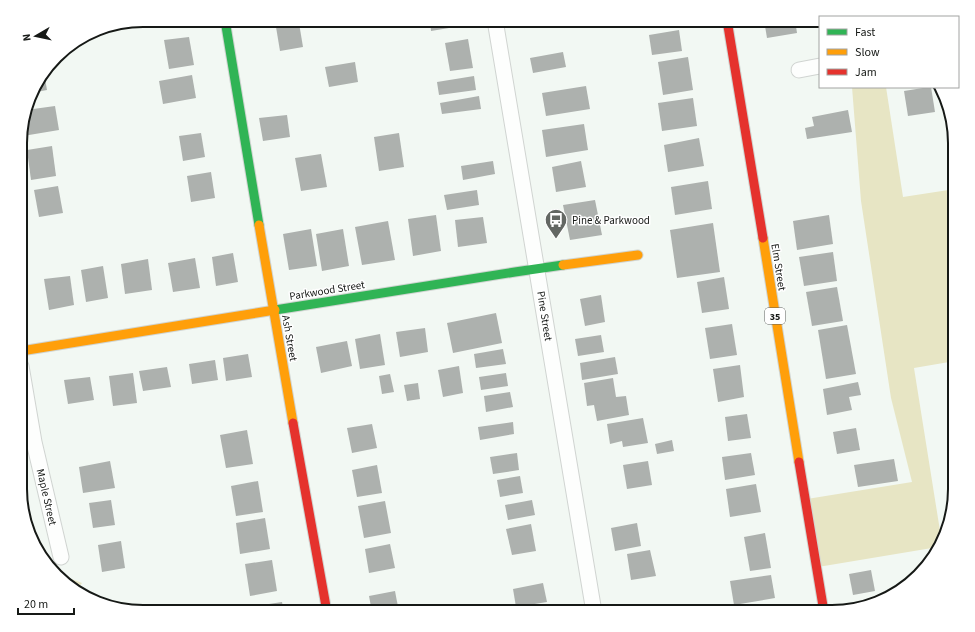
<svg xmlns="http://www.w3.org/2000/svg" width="975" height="632" font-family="'Source Sans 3',sans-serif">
<rect width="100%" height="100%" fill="#f2f8f3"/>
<g fill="#e7e5c4">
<path d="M852,87H886L903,197L955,189V361L914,368L941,537L938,547L818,567L807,499L912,482L891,398L861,201Z"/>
<path d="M58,574L82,583L75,592Z"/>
</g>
<g fill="#adb1ae">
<path d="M143,20H164L165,22L133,27L132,22Z"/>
<path d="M430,20H454L455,27L431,31Z"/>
<path d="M525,20H546V21L526,25Z"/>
<path d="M645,20H675V21L646,26Z"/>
<path d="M764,20H795L797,33L767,38Z"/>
<path d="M299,23L303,47L280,51L276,27Z"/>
<path d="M679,30L682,51L652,55L649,35Z"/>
<path d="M189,37L194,65L169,69L164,40Z"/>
<path d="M468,39L473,68L450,71L445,43Z"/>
<path d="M563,52L566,67L533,73L530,58Z"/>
<path d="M688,57L693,90L663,95L658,62Z"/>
<path d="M355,62L358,82L329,87L325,67Z"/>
<path d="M44,73L47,90L31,93L33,88Z"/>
<path d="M192,75L196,98L163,104L159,81Z"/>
<path d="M474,76L476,90L439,95L437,82Z"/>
<path d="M586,86L590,109L546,116L542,93Z"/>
<path d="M929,87H931L935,112L908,116L904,91Z"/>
<path d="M479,96L481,109L442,114L440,103Z"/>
<path d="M693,98L697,126L662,131L658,103Z"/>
<path d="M55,106L59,130L23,136L21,127L26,110Z"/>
<path d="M848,110L852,132L807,139L805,128L814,126L812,117Z"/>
<path d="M287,115L290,137L263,141L259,118Z"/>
<path d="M584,124L588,150L546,157L542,130Z"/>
<path d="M201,133L205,157L183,161L179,136Z"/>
<path d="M399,133L404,167L379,171L374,137Z"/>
<path d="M699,138L704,166L668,172L664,145Z"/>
<path d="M52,146L56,176L31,180L27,150Z"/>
<path d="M321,154L327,187L301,191L295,158Z"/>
<path d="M493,161L495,174L463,180L461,166Z"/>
<path d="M581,161L586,187L556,192L552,167Z"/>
<path d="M211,172L215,198L191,202L187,176Z"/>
<path d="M708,181L712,209L675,215L671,187Z"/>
<path d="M58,186L63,213L39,217L34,190Z"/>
<path d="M477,190L479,205L447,210L444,195Z"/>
<path d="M595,200L602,235L570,240L563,205Z"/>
<path d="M436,215L441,251L413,256L408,219Z"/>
<path d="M829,215L833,244L797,250L793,221Z"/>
<path d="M483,217L487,243L458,247L455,220Z"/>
<path d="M388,221L395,260L362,265L355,227Z"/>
<path d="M713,223L720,272L677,278L670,230Z"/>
<path d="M311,229L317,266L289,270L283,234Z"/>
<path d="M343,229L349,266L322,271L316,234Z"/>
<path d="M833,252L837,281L804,286L799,257Z"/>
<path d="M233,253L238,282L216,286L212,257Z"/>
<path d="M195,258L200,288L173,292L168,263Z"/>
<path d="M148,259L152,290L125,294L121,264Z"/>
<path d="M103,266L108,298L86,302L81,270Z"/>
<path d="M70,276L74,305L49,310L44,279Z"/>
<path d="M724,277L729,309L702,313L697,282Z"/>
<path d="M837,287L843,321L812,326L806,292Z"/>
<path d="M601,295L605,322L585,326L580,299Z"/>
<path d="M496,313L502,343L453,353L447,323Z"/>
<path d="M732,324L737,355L710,359L705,328Z"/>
<path d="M847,325L856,374L826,379L818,330Z"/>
<path d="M425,328L428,352L400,357L396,332Z"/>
<path d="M380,334L385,365L360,369L355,339Z"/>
<path d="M601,335L604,352L578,356L575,339Z"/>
<path d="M347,341L352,366L321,373L316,347Z"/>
<path d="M503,349L506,364L476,368L474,354Z"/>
<path d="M248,354L252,377L226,381L223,358Z"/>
<path d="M615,357L618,374L582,380L580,363Z"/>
<path d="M215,360L218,380L192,384L189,364Z"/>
<path d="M740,365L744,397L718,402L713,369Z"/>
<path d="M459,366L463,393L443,397L438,370Z"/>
<path d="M167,367L171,387L143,391L139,371Z"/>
<path d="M133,373L137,403L113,406L109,376Z"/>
<path d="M506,373L508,386L481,390L479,377Z"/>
<path d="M390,374L394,392L382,394L379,376Z"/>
<path d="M90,377L94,400L68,404L64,380Z"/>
<path d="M613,378L616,397L626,396L629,415L597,421L594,405L587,406L584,383Z"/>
<path d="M858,382L861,395L849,397L852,410L827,415L823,389Z"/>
<path d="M418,383L420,399L407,401L404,385Z"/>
<path d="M510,392L513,407L486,412L484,396Z"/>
<path d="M747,414L751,438L728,441L725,417Z"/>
<path d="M643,418L648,443L623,447L622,441L610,444L607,424Z"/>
<path d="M513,422L514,434L480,440L478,427Z"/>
<path d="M372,424L377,448L352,453L347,428Z"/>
<path d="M856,428L860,450L837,454L833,432Z"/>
<path d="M247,430L253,464L226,468L220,435Z"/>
<path d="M672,440L674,451L657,454L655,444Z"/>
<path d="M517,453L519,470L493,474L490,457Z"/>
<path d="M751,453L755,475L725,480L722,457Z"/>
<path d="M894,459L898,481L858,487L854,465Z"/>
<path d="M110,461L115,488L83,493L79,467Z"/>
<path d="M648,461L652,485L627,489L623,465Z"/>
<path d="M377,465L382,493L357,497L352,470Z"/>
<path d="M520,476L523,493L500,497L497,480Z"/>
<path d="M258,481L263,512L236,516L231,486Z"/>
<path d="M756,484L761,512L730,517L726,489Z"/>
<path d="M111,500L115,525L93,528L89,503Z"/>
<path d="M532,500L535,515L508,520L505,505Z"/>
<path d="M385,501L391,533L364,538L358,506Z"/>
<path d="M265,518L270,549L240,554L236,523Z"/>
<path d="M637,523L641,546L615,551L611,528Z"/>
<path d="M531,524L536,551L512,555L506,529Z"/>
<path d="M765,533L771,568L750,571L744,537Z"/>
<path d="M121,541L125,568L102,572L98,545Z"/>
<path d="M390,544L395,568L369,573L365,549Z"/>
<path d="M650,550L656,576L631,580L627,554Z"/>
<path d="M272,560L277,591L250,596L245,564Z"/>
<path d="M871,570L875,591L853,595L849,574Z"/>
<path d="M771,575L775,598L734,605L730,581Z"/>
<path d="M543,583L547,602L516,607L513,589Z"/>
<path d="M395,591L399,612H372L369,596Z"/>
<path d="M282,602L284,612H257L256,606Z"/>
<path d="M655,607L656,612H629V611Z"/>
</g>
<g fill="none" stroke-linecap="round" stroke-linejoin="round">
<g stroke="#d0d4d1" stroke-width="17">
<g id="street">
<path d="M495,20L594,612"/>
<path d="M799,70L820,66"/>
<path d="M21,366L34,442L61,557"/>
</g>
</g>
<g stroke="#d0d4d1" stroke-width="11">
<g id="fast">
<path d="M225,20L259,225"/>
<path d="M275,310L515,272L563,265"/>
</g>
</g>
<g stroke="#d0d4d1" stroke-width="11">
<g id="slow">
<path d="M259,225L293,423"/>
<path d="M763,238L799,462"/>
<path d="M563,265L638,255"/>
<path d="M21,351L275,310"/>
</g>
</g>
<g stroke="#d0d4d1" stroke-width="11">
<g id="jam">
<path d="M727,20L763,238"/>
<path d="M293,423L327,612"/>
<path d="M799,462L824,612"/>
</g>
</g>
<use href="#street" stroke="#fdfefd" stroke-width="15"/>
<use href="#fast" stroke="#30b455" stroke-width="9"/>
<use href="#slow" stroke="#ff9f0a" stroke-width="9"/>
<use href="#jam" stroke="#e5322d" stroke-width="9"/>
</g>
<defs>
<g id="bus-pin" transform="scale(1.15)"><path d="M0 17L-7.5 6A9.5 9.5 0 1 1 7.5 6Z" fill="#636763" stroke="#fff"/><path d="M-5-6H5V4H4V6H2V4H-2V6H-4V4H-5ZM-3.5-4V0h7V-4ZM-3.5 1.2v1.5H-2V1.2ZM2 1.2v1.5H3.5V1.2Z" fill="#fff"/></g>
</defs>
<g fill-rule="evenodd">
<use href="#bus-pin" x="556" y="220"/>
</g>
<g text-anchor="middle" stroke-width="3" stroke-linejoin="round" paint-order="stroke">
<rect fill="#fff" stroke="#5c5e5c" stroke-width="1" x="765" y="308" width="20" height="16" rx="3"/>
<g font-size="10" font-weight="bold" fill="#161916">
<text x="775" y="320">35</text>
</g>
<g font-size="11" fill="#161916" stroke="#fff" text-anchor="start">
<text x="572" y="224">Pine &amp; Parkwood</text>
</g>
<g font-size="11" fill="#161916" stroke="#fff">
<text transform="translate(779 267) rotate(81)" y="4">Elm Street</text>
<text transform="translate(327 290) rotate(-9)" y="4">Parkwood Street</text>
<text transform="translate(545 316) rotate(81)" y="4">Pine Street</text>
<text transform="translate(290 338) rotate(80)" y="4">Ash Street</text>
<text transform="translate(47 497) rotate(77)" y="4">Maple Street</text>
</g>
</g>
<path d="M0 0H975V632H0ZM143 27H832A116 116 0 0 1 948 143V489A116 116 0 0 1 832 605H143A116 116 0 0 1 27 489V143A116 116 0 0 1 143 27Z" fill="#fff" fill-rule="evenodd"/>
<path fill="none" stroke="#161916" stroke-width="2" d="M143 27H832A116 116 0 0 1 948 143V489A116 116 0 0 1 832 605H143A116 116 0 0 1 27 489V143A116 116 0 0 1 143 27Z"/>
<rect x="819" y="16" width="140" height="72" fill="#ffffff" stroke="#a2a3a2"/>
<rect x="827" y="29" width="20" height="6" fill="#30b455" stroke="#a2a3a2"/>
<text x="855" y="36" font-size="12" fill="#161916">Fast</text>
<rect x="827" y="49" width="20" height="6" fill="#ff9f0a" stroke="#a2a3a2"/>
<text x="855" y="56" font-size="12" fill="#161916">Slow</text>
<rect x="827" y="69" width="20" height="6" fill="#e5322d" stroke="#a2a3a2"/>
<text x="855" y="76" font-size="12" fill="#161916">Jam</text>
<g transform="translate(36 36) rotate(261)" stroke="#ffffff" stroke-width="3" paint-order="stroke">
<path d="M0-3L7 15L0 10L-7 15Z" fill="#161916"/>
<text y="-6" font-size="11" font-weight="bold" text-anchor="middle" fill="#161916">N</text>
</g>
<path d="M18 608v6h56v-6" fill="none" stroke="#161916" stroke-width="2"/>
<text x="24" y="608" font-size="12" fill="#161916" stroke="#ffffff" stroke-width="3" paint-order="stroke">20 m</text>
</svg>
